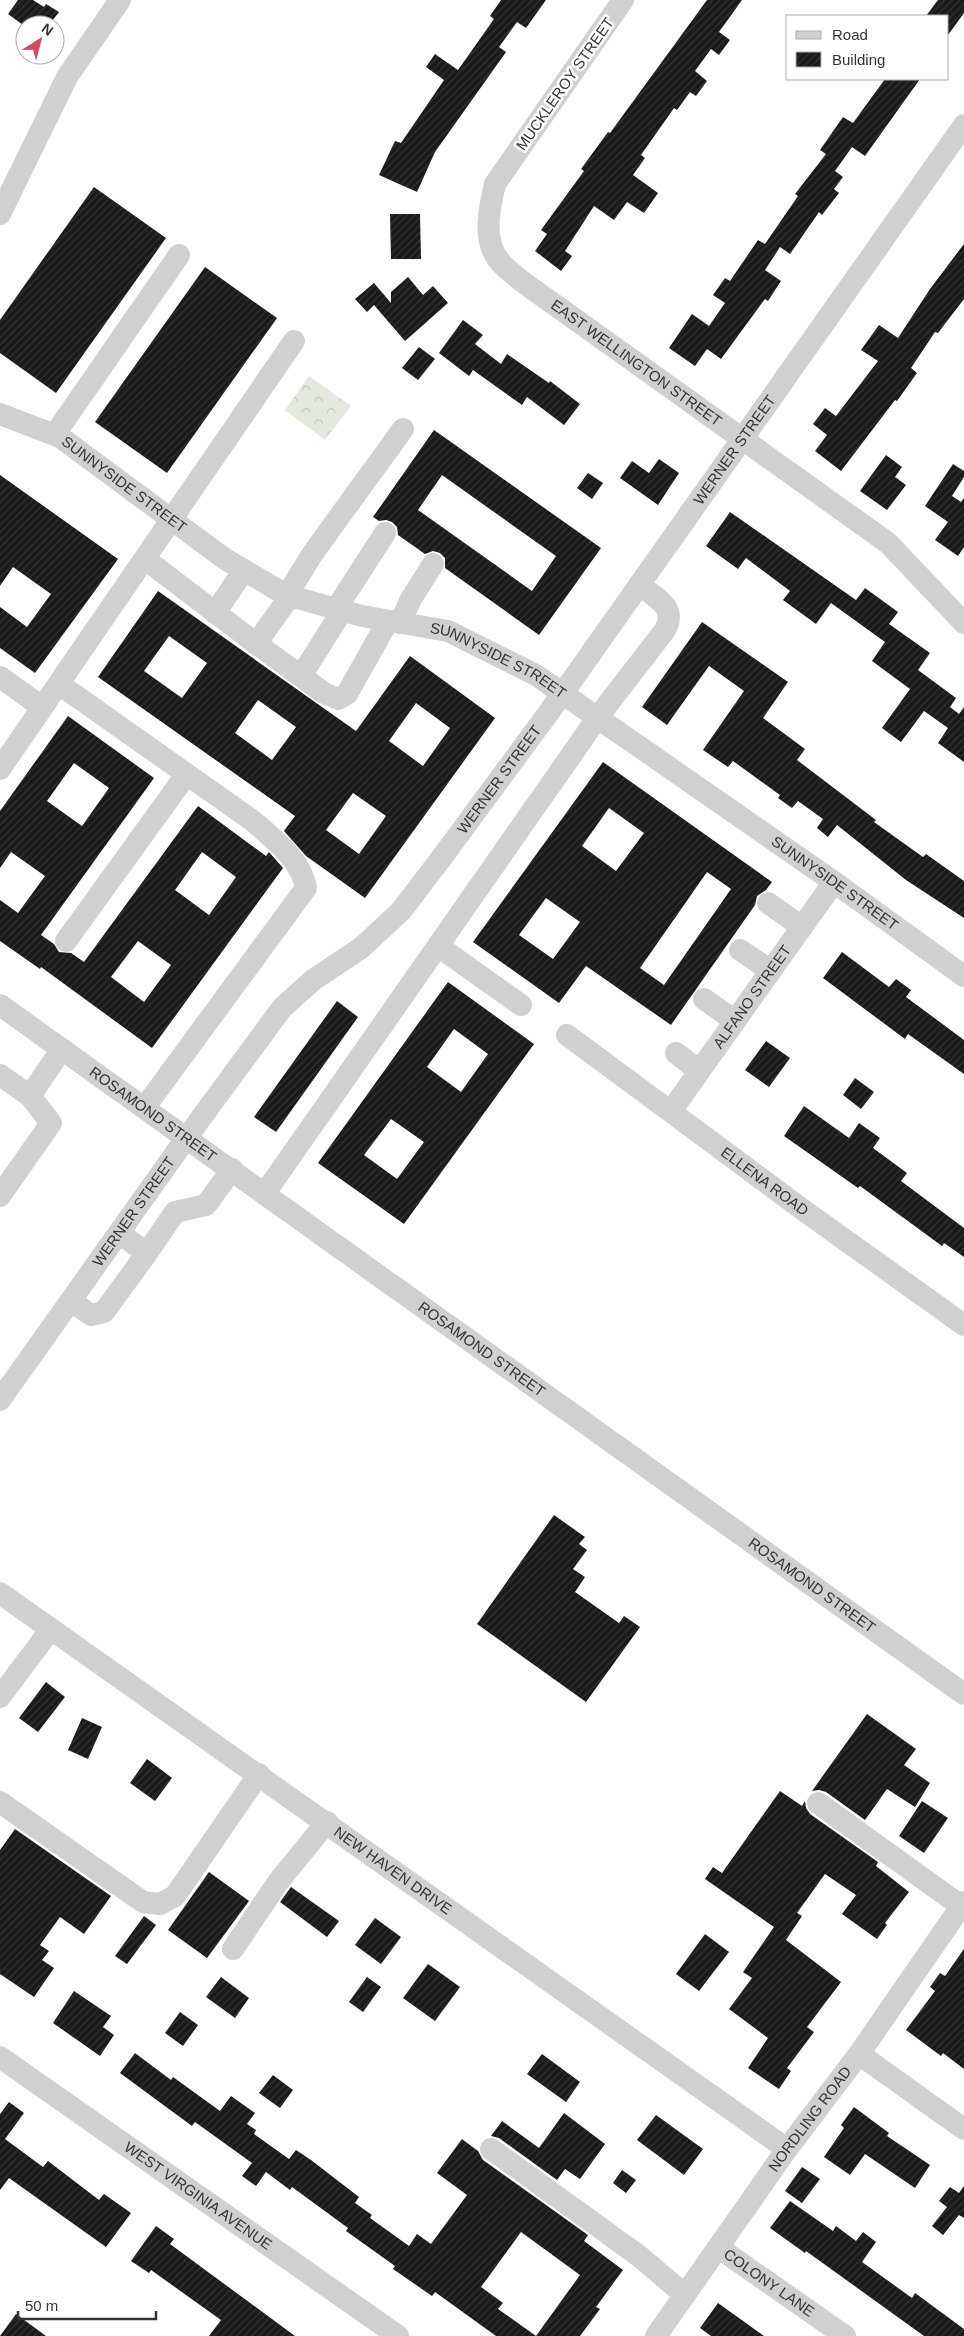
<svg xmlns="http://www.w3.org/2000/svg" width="964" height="2336" font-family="Arial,sans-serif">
<defs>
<pattern id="park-crowns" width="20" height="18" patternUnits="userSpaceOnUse" patternTransform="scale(1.25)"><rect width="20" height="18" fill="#e3e9dd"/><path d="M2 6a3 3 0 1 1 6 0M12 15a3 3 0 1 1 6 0" fill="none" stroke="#c3c8be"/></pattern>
<pattern id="building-hatch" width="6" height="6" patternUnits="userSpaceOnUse" patternTransform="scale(1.25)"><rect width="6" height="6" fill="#1a1a1a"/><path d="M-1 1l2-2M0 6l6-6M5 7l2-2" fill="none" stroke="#333"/></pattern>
</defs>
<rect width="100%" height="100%" fill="#fff"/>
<path fill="url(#park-crowns)" d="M309,376L351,406L325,440L285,410Z"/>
<g fill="url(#building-hatch)" fill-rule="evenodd">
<path d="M18,0H33L44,7L46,4L59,12L49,25H23L8,14Z"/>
<path d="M501,0H546L526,28L517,22L499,47L506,52L435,152L417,192L379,175L395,141L401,143L444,80L426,67L435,54L458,70L494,19L490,16Z"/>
<path d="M707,0H742L719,32L730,40L719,55L711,49L695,71L707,81L696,96L690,92L677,110L674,108L641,155L645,158L633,175L658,193L644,213L627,202L614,220L594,206L565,251L572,256L561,271L535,251L547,234L541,230L584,171L581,169L608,132L610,133Z"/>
<path d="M938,0H964V13L948,35V16H926Z"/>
<path d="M885,79H920L865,156L852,147L835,171L843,177L834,189L839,193L822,215L819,212L790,254L780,247L765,270L781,281L768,301L765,299L721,359L707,349L695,366L669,348L692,314L709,326L725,303L713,295L725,278L730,281L758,240L765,244L798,196L795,194L826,154L820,150L843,117L853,123Z"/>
<path d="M94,187L166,238L56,393L0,353V320Z"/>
<path d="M390,214H420L421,259H391Z"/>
<path d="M964,244V299L938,333L935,332L911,368L917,373L897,401L895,400L841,471L815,451L827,435L813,424L825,408L836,416L878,361L861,350L879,325L898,338L930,289Z"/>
<path d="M205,267L277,318L167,473L95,422Z"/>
<path d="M408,277L423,295L433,286L448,303L405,341L374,305L367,312L355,299L374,283L391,303V292Z"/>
<path d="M463,320L483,335L475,344L501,364L507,354L549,383L550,381L580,404L564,425L527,397L522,405L473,370L469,376L439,353Z"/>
<path d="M419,347L435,359L418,380L402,368Z"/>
<path d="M434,430L601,548L539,635L445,568V558L440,553L433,551L425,554L398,535L397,527L392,522L386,520L379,521L373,517ZM442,475L556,556L532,591L418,510Z"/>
<path d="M886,455L902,467L895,477L906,485L887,510L860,491Z"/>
<path d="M659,459L679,473L658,505L620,478L632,461L649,473Z"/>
<path d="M953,464L964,471V477L952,496L961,502L964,498V547L958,556L935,540L948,522L925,506Z"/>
<path d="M588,473L603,483L592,499L577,488Z"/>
<path d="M0,475L118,559L35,673L0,648V607L27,627L51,594L13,567L0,586Z"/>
<path d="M730,512L856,600L865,588L898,612L889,624L930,653L918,670L956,698L950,707L959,714L964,707V762L938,743L948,728L924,711L901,742L882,728L910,689L872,661L885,642L831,603L816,624L783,600L790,591L746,558L738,569L706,546Z"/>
<path d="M158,591L356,731L410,656L495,718L365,898L306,856L284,831L295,816L98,677ZM169,636L207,663L182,698L144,671ZM258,700L296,727L272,760L235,733ZM416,703L450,728L423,766L389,741ZM353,793L386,816L359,854L326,830Z"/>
<path d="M702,622L788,682L763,718L805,749L797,760L876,820L874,822L923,857L926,854L964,881V918L906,880L837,825L828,837L817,828L823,819L798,801L792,808L778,798L780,795L733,761L728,767L703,750L744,691L709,666L667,725L642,707Z"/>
<path d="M68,716L154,778L41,935L54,944L59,952L71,953L84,962L198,806L266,856L269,852L283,868L152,1048L41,967L40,969L0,941V900L18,913L45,876L11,852L0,868V811ZM74,763L109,788L82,826L47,801ZM202,852L236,877L209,915L175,890ZM138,941L171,965L144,1002L111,977Z"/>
<path d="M603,762L772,882L766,890L757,896L755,905L671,1025L586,966L559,1003L473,942ZM609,808L644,833L616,871L582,846ZM707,872L731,889L664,985L640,968ZM546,898L580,922L553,959L519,935Z"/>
<path d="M842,952L889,987L896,979L911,990L906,997L964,1040V1074L908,1034L905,1039L823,978Z"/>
<path d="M448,982L534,1044L404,1224L318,1163ZM454,1029L488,1054L461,1092L427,1067ZM391,1119L424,1142L397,1179L364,1155Z"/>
<path d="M337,1001L358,1017L276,1132L254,1117Z"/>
<path d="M766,1041L790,1058L769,1087L745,1070Z"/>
<path d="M855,1078L874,1092L861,1109L843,1095Z"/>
<path d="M804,1106L849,1138L859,1123L880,1138L873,1148L907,1173L901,1181L964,1228V1257L944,1243L942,1246L860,1186L858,1188L784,1136Z"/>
<path d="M554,1515L585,1537L579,1544L587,1550L573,1569L585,1577L575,1592L619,1623L624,1616L640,1627L586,1702L477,1624Z"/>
<path d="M46,1682L65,1697L38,1732L19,1718Z"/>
<path d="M867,1714L916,1749L904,1765L930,1783L915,1807L887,1789L865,1820L826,1792L819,1790L812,1791Z"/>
<path d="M82,1718L102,1727L88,1759L68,1750Z"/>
<path d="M147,1759L172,1778L155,1801L130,1783Z"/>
<path d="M780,1791L802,1806L805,1801L806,1808L810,1814L878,1862L876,1866L909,1892L885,1923L887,1925L877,1939L842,1914L856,1895L825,1874L797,1913L802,1916L786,1940L841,1982L807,2027L814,2032L787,2068L791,2071L779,2089L748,2068L768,2038L729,2009L752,1978L743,1972L774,1927L705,1879L713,1867L722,1873Z"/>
<path d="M922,1801L948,1818L924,1853L899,1836Z"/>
<path d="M15,1829L111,1896L84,1934L60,1917L40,1945L49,1951L42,1960L54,1968L34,1997L0,1974V1850Z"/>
<path d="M209,1872L249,1901L207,1958L168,1930Z"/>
<path d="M291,1887L339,1921L327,1937L280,1902Z"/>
<path d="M144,1916L156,1925L127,1964L115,1956Z"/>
<path d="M375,1918L401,1937L381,1964L355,1945Z"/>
<path d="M705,1934L729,1952L699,1991L676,1974Z"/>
<path d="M964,1949V2069L943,2053L941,2056L906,2030L935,1991L930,1987L940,1973L945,1976Z"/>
<path d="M428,1964L460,1987L435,2021L403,1998Z"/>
<path d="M221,1977L249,1998L235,2018L206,1997Z"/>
<path d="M367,1977L381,1987L363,2012L349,2002Z"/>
<path d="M74,1991L111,2016L103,2027L114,2035L100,2056L53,2023Z"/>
<path d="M180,2012L198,2025L183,2046L165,2033Z"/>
<path d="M135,2053L171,2080L173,2077L220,2111L231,2096L255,2113L247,2124L256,2130L254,2134L289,2159L296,2150L311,2160L359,2197L355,2203L372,2215L370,2218L409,2246L417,2234L431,2244L467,2195L437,2173L462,2139L478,2151L483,2160L588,2235L584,2241L623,2270L596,2307L600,2309L580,2336H496L435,2292L432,2296L393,2269L395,2266L346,2231L348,2228L292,2187L290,2190L266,2172L256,2186L242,2176L252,2163L195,2122L192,2126L120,2073ZM521,2232L580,2275L536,2336L498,2309L503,2303L481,2287Z"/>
<path d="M542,2054L580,2082L566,2102L527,2074Z"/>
<path d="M273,2075L293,2090L280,2108L259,2093Z"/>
<path d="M9,2102L24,2113L5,2139L43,2167L48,2161L99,2200L104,2194L131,2213L106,2247L9,2178L0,2190V2114Z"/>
<path d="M854,2107L889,2133L887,2136L930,2165L915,2188L865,2154L850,2175L824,2157L844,2128L841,2125Z"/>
<path d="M564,2113L605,2144L580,2179L565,2169L557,2180L499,2138L491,2136L502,2121L539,2148Z"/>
<path d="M656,2115L703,2149L684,2175L637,2140Z"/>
<path d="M802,2167L820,2179L802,2203L785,2191Z"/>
<path d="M622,2170L636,2180L626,2193L613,2183Z"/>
<path d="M964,2186V2218L959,2215L943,2235L932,2226L947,2207L939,2201L950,2187L959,2193Z"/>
<path d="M790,2201L833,2231L836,2226L856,2241L863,2232L876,2242L862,2262L912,2298L915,2293L964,2329V2336H924L806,2251L805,2253L770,2228Z"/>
<path d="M156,2226L174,2239L170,2244L295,2336H209L221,2320L151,2270L149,2273L131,2261Z"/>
<path d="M718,2303L764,2336H711L700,2328Z"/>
<path d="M16,2314L46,2336H0Z"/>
</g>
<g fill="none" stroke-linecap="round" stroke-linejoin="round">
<g stroke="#d0d0d0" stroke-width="22">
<path id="s1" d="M623,0L495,184C489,210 481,244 503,265C510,272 519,279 527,285L888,543L964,623"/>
<path d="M0,214L67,77L120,0"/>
<path id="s2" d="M0,414L60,437L225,559L286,595L362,616L448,631L536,675L834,882L964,976"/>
<path d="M55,434L179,255"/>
<path d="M145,559L254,642L324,693L338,699L347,694L388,621"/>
<path d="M287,595L313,553L403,429"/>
<path d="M336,609L385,533"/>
<path d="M215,613L244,570"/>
<path d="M400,623L411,599L433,564"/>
<path d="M256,644L290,596"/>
<path d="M301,676L342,611"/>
<path d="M0,677L42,707"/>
<path d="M59,684L253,821C273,839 302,860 306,888L145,1107"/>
<path d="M0,769L294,341"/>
<path d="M768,903L802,927"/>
<path d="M66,941L186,775"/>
<path d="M438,946L521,1005"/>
<path d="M740,950L771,971"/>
<path d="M704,999L735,1021"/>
<path id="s3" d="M0,1005L964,1694"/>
<path id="s4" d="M567,1035L806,1212L964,1325"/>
<path d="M676,1053L699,1071"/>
<path d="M0,1075L30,1096L51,1123L0,1196"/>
<path d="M30,1096L62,1049"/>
<path id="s5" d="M671,1111L834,882"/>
<path d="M265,1193L598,717L665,630C678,607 655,597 639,585"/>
<path d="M147,1253L175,1212L206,1205L232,1169"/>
<path d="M71,1301L91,1315L104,1312L147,1253L119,1233"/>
<path id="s6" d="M0,1400L187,1137L282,1008L313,980L361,948L401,911L446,852L563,693L964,125"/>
<path id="s7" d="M0,1593L787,2149"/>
<path d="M0,1697L51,1629"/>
<path d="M0,1802L143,1902L160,1904L175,1896L259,1774"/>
<path d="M818,1803L961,1906"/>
<path d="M233,1949L278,1882L327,1822"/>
<path d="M859,2054L964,2129"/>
<path id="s8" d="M0,2057L398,2336"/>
<path d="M491,2149L639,2256L685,2295"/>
<path id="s9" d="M719,2248L845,2336"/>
<path id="s10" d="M656,2336L787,2149L859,2054L964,1902"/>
</g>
</g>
<g text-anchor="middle" stroke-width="5" stroke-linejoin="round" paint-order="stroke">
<g font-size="15" fill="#333" stroke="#fff">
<text transform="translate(565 84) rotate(-55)" y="5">MUCKLEROY STREET</text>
<text dy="5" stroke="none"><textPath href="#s1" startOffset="475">EAST WELLINGTON STREET</textPath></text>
<text dy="5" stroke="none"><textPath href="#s6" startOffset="1206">WERNER STREET</textPath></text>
<text dy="5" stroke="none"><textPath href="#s2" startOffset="144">SUNNYSIDE STREET</textPath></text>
<text dy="5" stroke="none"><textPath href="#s2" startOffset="564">SUNNYSIDE STREET</textPath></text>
<text dy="5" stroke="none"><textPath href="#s6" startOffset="801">WERNER STREET</textPath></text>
<text dy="5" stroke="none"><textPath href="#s2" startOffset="969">SUNNYSIDE STREET</textPath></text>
<text dy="5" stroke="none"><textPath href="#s5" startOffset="140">ALFANO STREET</textPath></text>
<text dy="5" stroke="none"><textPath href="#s3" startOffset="188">ROSAMOND STREET</textPath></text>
<text dy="5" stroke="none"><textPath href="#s4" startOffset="246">ELLENA ROAD</textPath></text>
<text dy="5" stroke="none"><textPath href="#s6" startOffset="231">WERNER STREET</textPath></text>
<text dy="5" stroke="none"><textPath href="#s3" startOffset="592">ROSAMOND STREET</textPath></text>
<text dy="5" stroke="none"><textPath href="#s3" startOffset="998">ROSAMOND STREET</textPath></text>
<text dy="5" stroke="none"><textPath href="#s7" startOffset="481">NEW HAVEN DRIVE</textPath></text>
<text dy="5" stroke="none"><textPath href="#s10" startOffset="266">NORDLING ROAD</textPath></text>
<text dy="5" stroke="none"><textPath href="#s8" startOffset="242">WEST VIRGINIA AVENUE</textPath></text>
<text dy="5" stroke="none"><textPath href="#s9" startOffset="61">COLONY LANE</textPath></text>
</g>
</g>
<rect x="786" y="15" width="162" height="65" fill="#ffffff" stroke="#adadad"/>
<rect x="796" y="31" width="25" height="8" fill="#d0d0d0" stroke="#adadad"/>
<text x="832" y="40" font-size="15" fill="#333333">Road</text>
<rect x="796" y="52" width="25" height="15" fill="url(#building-hatch)" stroke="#adadad"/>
<text x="832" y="65" font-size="15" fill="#333333">Building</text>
<g transform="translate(40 40) rotate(36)"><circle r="24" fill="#ffffff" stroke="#adadad"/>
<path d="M0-4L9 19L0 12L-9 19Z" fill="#d44a5a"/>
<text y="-8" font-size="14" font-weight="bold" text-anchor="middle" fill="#333333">N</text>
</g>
<path d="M18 2311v8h138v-8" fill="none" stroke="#333333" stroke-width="2.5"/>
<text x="25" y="2311" font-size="15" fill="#333333" stroke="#ffffff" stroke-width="4" paint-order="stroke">50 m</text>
</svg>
